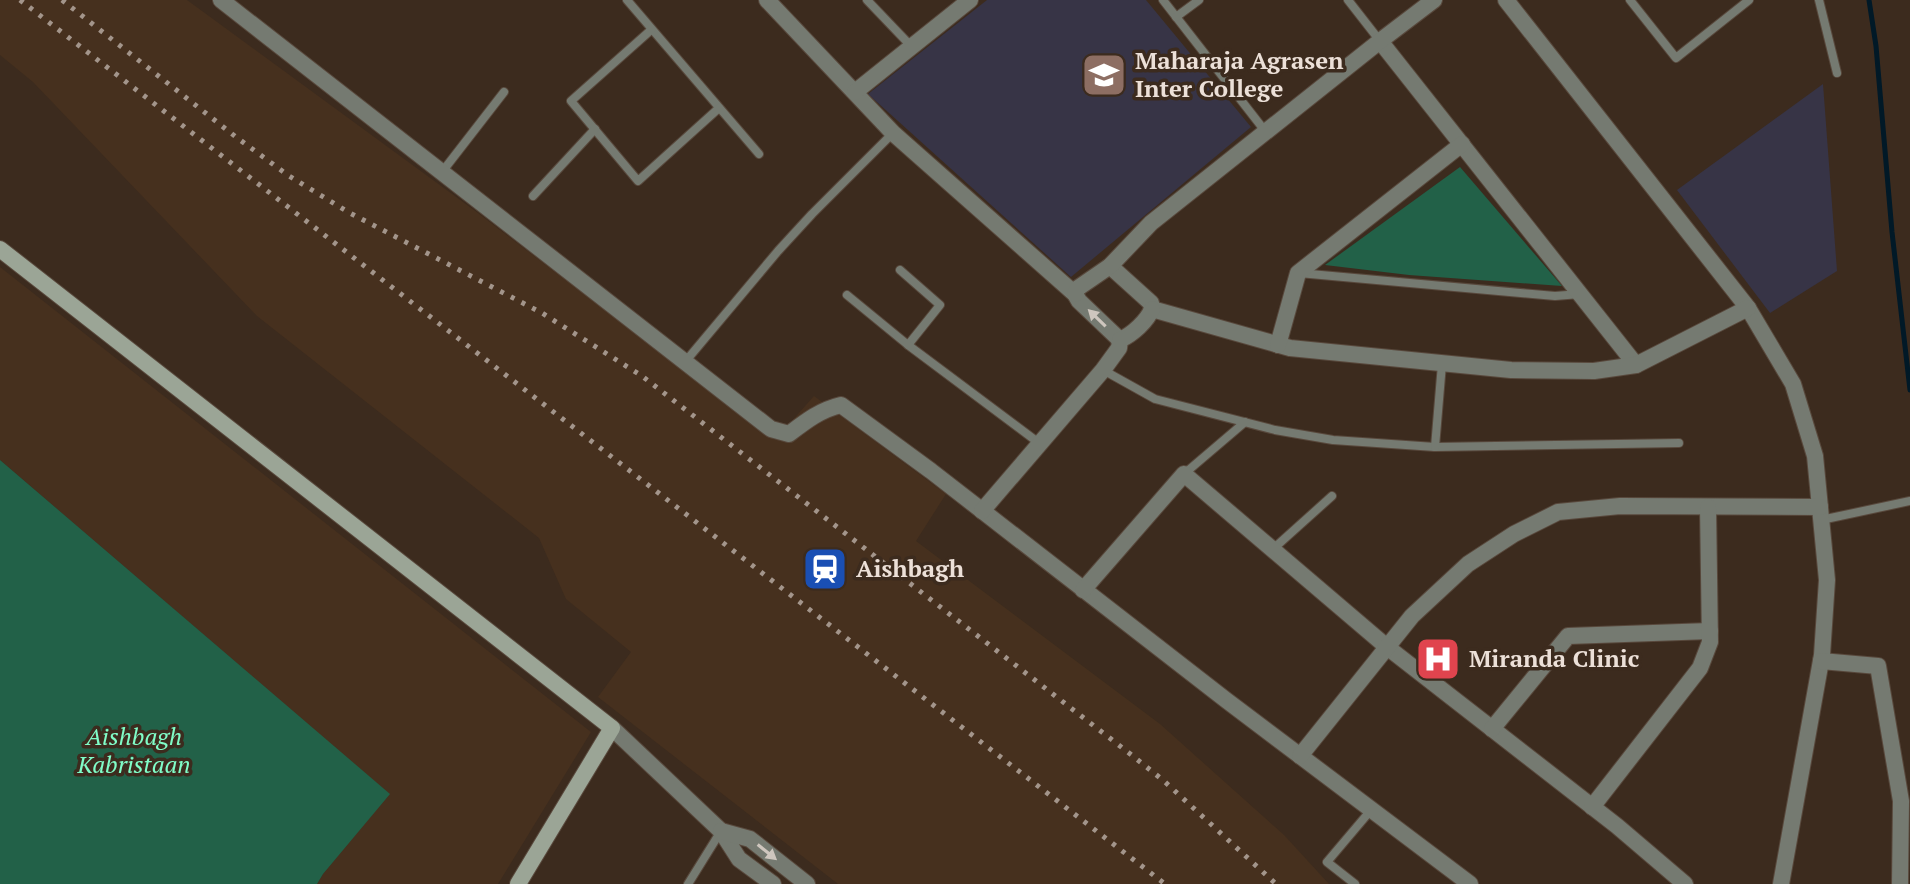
<svg xmlns="http://www.w3.org/2000/svg" width="1910" height="884" font-family="'PT Serif',serif">
<rect width="100%" height="100%" fill="#3c2b1e"/>
<g fill="#46301e">
<path d="M0,0H187L478,213L775,440L814,396L946,494L916,541L1160,724L1284,835L1329,884H838L598,697L631,652L566,599L539,538L257,316L33,82L0,55Z"/>
<path d="M0,267L591,732L498,884H317L323,874L389,794L0,460Z"/>
</g>
<g fill="#373446">
<path d="M987,0H1146L1251,127L1071,277L868,94Z"/>
<path d="M1823,84L1837,271L1770,313L1677,190Z"/>
</g>
<g fill="#226148">
<path d="M1460,167L1562,286L1409,275L1325,265Z"/>
<path d="M0,460L390,794L323,874L317,884H0Z"/>
</g>
<g fill="none" stroke-linecap="round" stroke-linejoin="round">
<path stroke="#011927" stroke-width="5" d="M1869,0L1876,46L1892,232L1910,390"/>
</g>
<path fill="#655444" stroke="#a18f7d" stroke-width="2" d="M1442,644L1454,654L1439,674L1427,664Z"/>
<g fill="none" stroke-linecap="round" stroke-linejoin="round">
<g stroke="#58483c" stroke-width="10">
<g id="lane">
<path d="M627,0L759,154"/>
<path d="M867,0L911,46"/>
<path d="M1163,0L1265,131"/>
<path d="M1348,0L1380,41"/>
<path d="M1630,0L1676,58L1749,0"/>
<path d="M1819,0L1837,73"/>
<path d="M1176,17L1199,0"/>
<path d="M651,30L571,101L638,181L719,108"/>
<path d="M442,172L504,92"/>
<path d="M533,196L595,129"/>
<path d="M900,270L940,305L908,345"/>
<path d="M1299,273L1555,296L1580,294"/>
<path d="M847,295L908,345L1039,443"/>
<path d="M685,362L778,251L812,214L893,133"/>
<path d="M1103,370L1155,399L1275,430L1333,440L1435,447L1679,443"/>
<path d="M1435,447L1442,364"/>
<path d="M1184,474L1245,422"/>
<path d="M1821,520L1910,501"/>
<path d="M1273,549L1332,496"/>
<path d="M688,884L721,831"/>
<path d="M1355,884L1327,862L1371,810"/>
</g>
</g>
<g stroke="#58483c" stroke-width="18">
<g id="street">
<path d="M221,0L771,429L789,434C806,421 820,410 841,405L931,471L1226,700L1470,884"/>
<path d="M767,0L893,133L1075,294L1079,301L1120,340"/>
<path d="M1506,0L1748,308L1793,384L1815,456L1827,580L1822,655L1781,884"/>
<path d="M1380,41L1636,365"/>
<path d="M855,92L970,0"/>
<path d="M1110,266L1151,303L1152,309L1290,348L1511,370L1594,371L1636,365L1748,308"/>
<path d="M1075,294L1078,288L1110,266L1151,223L1380,41L1434,0"/>
<path d="M1278,345L1298,273L1462,144"/>
<path d="M982,511L1103,370L1119,348L1120,340C1133,334 1147,321 1152,309"/>
<path d="M1083,590L1184,474L1387,647L1617,826L1685,884"/>
<path d="M1821,661L1878,666L1901,801L1900,884"/>
<path d="M612,728L721,831L739,859L773,884"/>
<path d="M1492,729L1568,636L1710,631"/>
<path d="M1300,756L1412,616L1468,564L1514,534L1558,512L1620,506L1820,507"/>
<path d="M1592,807L1700,668L1710,642L1708,507"/>
<path d="M721,831L750,839L807,884"/>
</g>
</g>
<g stroke="#58483c" stroke-width="18">
<path id="secondary" d="M0,249L612,728L518,884"/>
</g>
<use href="#lane" stroke="#757a71" stroke-width="8"/>
<use href="#street" stroke="#757a71" stroke-width="16"/>
<use href="#secondary" stroke="#9ba596" stroke-width="16"/>
<g stroke="#a3958b" stroke-width="5" stroke-dasharray="4 8" stroke-linecap="butt">
<path d="M20,0L1165,884"/>
<path d="M62,0L236,137L289,176L348,212L542,313L642,376L1129,753L1164,781L1276,884"/>
</g>
</g>
<defs><path id="oneway-solid" d="M-6-.8H1V-3.2L6.5 0L1 3.2V.8H-6Z" transform="scale(2)"/></defs>
<g fill="#cec6be">
<use href="#oneway-solid" transform="translate(1097 318) rotate(-136)"/>
<use href="#oneway-solid" transform="translate(767 852) rotate(39)"/>
</g>
<defs>
<g id="university-square" transform="scale(2.3)"><rect x="-9" y="-9" width="18" height="18" rx="4" fill="#8d6e63" stroke="#3c2b1e"/><path d="M0-5L7-2L0 1L-7-2ZM-4 1L0 2.5L4 1V4Q0 6-4 4Z" fill="#fff"/></g>
<g id="station-square" transform="scale(2.3)"><rect x="-9" y="-9" width="18" height="18" rx="4" fill="#1a4fb4" stroke="#3c2b1e"/><path d="M-3-6H3Q5-6 5-4V2Q5 4 3 4L4.5 6H3L1.5 4h-3L-3 6H-4.5L-3 4Q-5 4-5 2V-4Q-5-6-3-6ZM-3.5-4v3h7v-3ZM-3.5 1v1.5H-2V1ZM2 1v1.5H3.5V1Z" fill="#fff"/></g>
<g id="hospital-square" transform="scale(2.3)"><rect x="-9" y="-9" width="18" height="18" rx="4" fill="#e0444e" stroke="#3c2b1e"/><path d="M-5-5h3v3.5h4V-5h3V5h-3V1.5h-4V5h-3Z" fill="#fff"/></g>
</defs>
<g fill-rule="evenodd">
<use href="#university-square" x="1104" y="75"/>
<use href="#station-square" x="825" y="569"/>
<use href="#hospital-square" x="1438" y="659"/>
</g>
<g text-anchor="middle" stroke-width="7" stroke-linejoin="round" paint-order="stroke">
<g font-size="24" font-weight="bold" fill="#ece0d8" stroke="#3c2b1e" text-anchor="start">
<text x="1135" y="69">Maharaja Agrasen<tspan x="1135" dy="28">Inter College</tspan></text>
<text x="856" y="577">Aishbagh</text>
<text x="1469" y="667">Miranda Clinic</text>
</g>
<g font-size="24" font-style="italic" fill="#80fdc8" stroke="#3c2b1e">
<text x="134" y="745">Aishbagh<tspan x="134" dy="28">Kabristaan</tspan></text>
</g>
</g>
</svg>
